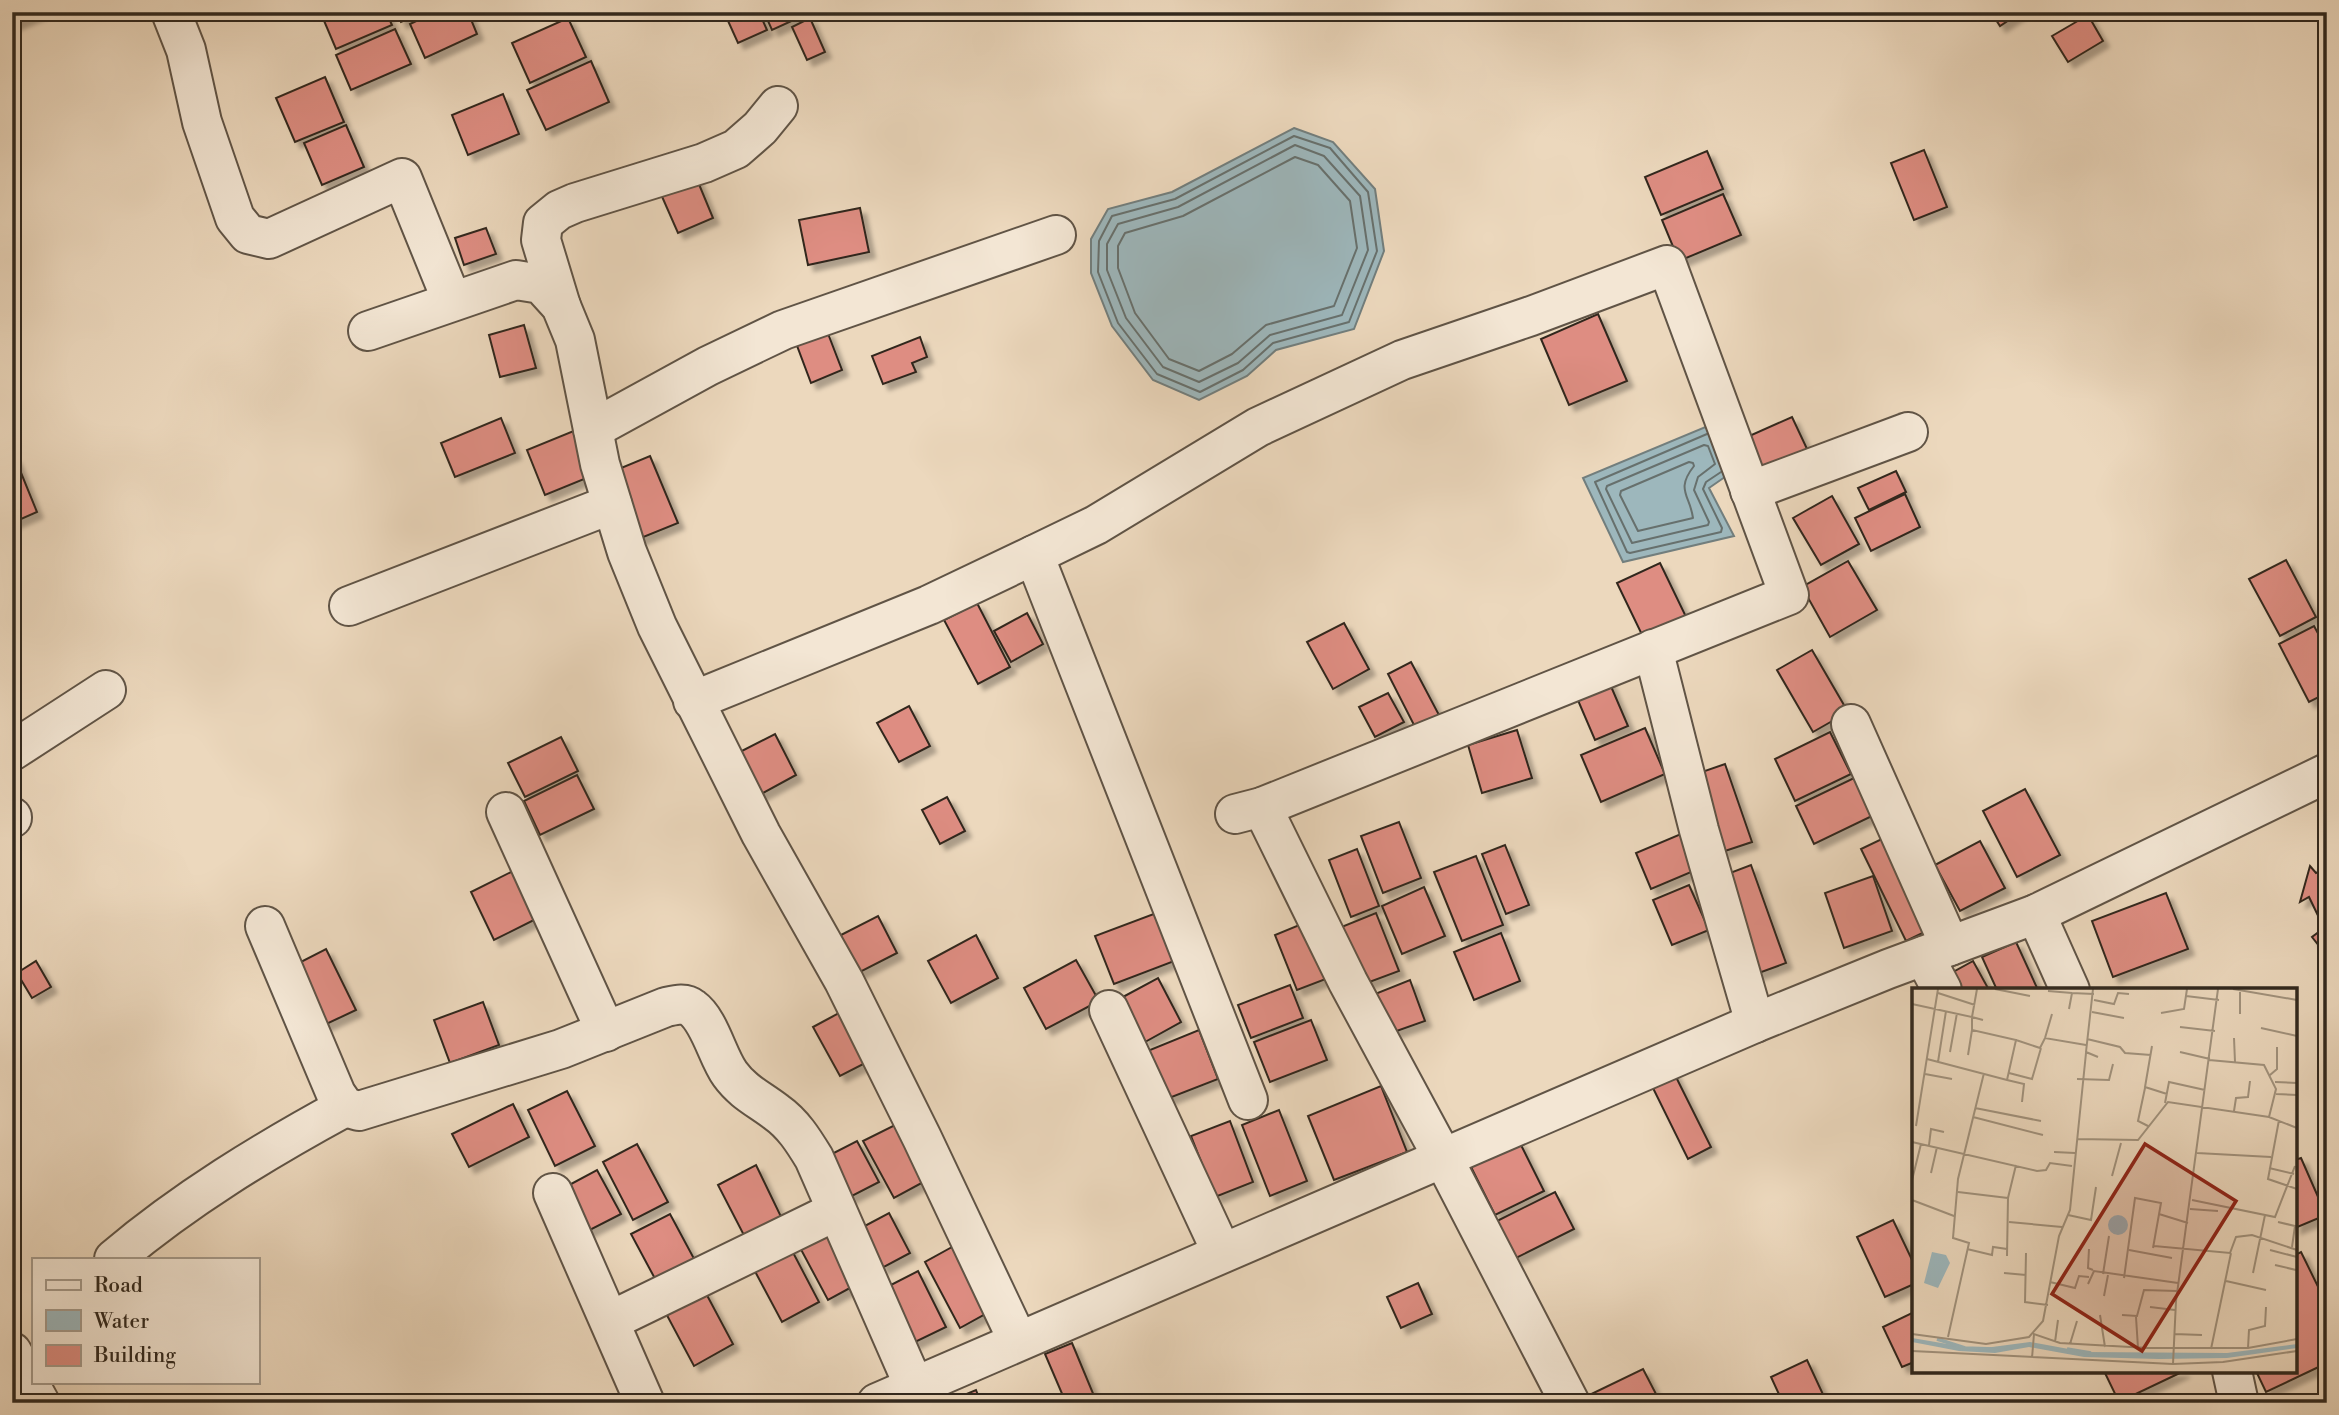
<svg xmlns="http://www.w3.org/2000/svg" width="2339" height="1415" font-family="'Libre Bodoni',serif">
<defs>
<filter id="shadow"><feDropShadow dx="6" dy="6" stdDeviation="2" flood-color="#0004"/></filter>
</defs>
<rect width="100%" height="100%" fill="#ecd8bd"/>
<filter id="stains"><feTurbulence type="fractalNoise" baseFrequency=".00286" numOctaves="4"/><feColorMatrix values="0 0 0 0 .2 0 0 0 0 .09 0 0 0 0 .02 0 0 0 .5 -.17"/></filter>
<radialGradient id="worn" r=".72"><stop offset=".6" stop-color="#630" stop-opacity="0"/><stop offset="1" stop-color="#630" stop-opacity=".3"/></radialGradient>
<g fill="#9db7bc" stroke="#727e7d" stroke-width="2">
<path d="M1294,128L1333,142L1375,189L1384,251L1354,329L1276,350L1247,376L1199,400L1153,380L1112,326L1091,273V239L1108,209L1172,192Z"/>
<path d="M1715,423L1735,470L1709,488L1734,536L1623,562L1583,478Z"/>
</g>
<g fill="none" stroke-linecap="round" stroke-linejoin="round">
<g stroke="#67706d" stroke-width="2">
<path d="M1294,136L1330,148L1368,192L1377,251L1349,322L1273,343L1243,370L1200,392L1157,374L1118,323L1098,272L1099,241L1112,216L1175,199Z"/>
<path d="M1295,145L1324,156L1360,196L1368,250L1342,315L1270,335L1238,363L1199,382L1163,367L1126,318L1107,270V244L1118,224L1178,207Z"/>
<path d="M1295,157L1318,165L1350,201L1357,248L1334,306L1266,325L1232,354L1199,371L1169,359L1135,313L1118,268V246L1125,233L1183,216Z"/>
<path d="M1707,434L1595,482L1627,552L1630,553L1721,532L1722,528L1703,489L1706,482L1721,472"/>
<path d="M1704,445L1708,446L1715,464L1698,477L1694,490L1709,522L1708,525L1632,543L1606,489L1607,486Z"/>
<path d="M1689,462L1693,463L1694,466C1675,490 1690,495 1693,518L1638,531L1620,495L1621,491Z"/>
</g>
</g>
<g fill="#de8d82" stroke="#31281e" stroke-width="2" filter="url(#shadow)">
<path d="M12,12H42L12,25Z"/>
<path d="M330,12H386L392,25L336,49L322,16Z"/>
<path d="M397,12H424L401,22Z"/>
<path d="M435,12H468L477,34L425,58L410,24Z"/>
<path d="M724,12H759L767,30L738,43Z"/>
<path d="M764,12H809V13L772,30Z"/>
<path d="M1991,12H2021L2000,26Z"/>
<path d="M2088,15L2103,41L2068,62L2052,36Z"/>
<path d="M568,18L586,57L530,83L512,43Z"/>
<path d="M810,18L825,52L807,60L792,27Z"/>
<path d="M395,29L411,64L351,90L336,55Z"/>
<path d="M591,61L609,102L546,130L527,90Z"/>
<path d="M325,77L344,122L295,142L276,98Z"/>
<path d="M503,94L519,134L468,155L452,115Z"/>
<path d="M346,125L364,167L322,185L304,143Z"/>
<path d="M1924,150L1947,207L1914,220L1891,163Z"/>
<path d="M1707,151L1723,189L1661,215L1645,177Z"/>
<path d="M696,177L713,218L678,233L660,192Z"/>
<path d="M1723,194L1741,235L1679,261L1662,220Z"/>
<path d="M860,208L869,252L808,265L799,220Z"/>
<path d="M486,228L496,254L464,265L455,238Z"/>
<path d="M1598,314L1627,381L1569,405L1541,339Z"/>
<path d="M524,325L536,368L500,377L489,335Z"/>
<path d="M827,331L842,370L811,383L796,343Z"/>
<path d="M920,337L927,357L912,363L916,372L883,384L872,356Z"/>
<path d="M1792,417L1808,451L1762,471L1747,437Z"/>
<path d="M501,418L515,453L455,477L441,443Z"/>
<path d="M576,430L594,475L545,495L527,450Z"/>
<path d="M650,456L678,523L636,540L609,473Z"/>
<path d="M15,458L37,512L12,523V459Z"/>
<path d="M1896,471L1906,492L1869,510L1858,488Z"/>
<path d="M1905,494L1920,527L1871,551L1855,518Z"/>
<path d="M1832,496L1859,544L1821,565L1793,518Z"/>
<path d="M2286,560L2316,617L2280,636L2249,579Z"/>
<path d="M1848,561L1877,610L1830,637L1802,587Z"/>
<path d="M1660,563L1689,623L1646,643L1617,583Z"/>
<path d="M977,603L1010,667L978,684L944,620Z"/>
<path d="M1027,613L1043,644L1011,662L994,631Z"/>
<path d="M1344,623L1369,669L1333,689L1307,642Z"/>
<path d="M2314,626L2327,650V693L2309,702L2279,644Z"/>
<path d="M1812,650L1848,712L1813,732L1777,670Z"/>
<path d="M1411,662L1439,715L1415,727L1388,674Z"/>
<path d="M1607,677L1628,726L1595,740L1574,691Z"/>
<path d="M1388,693L1404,722L1375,737L1359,707Z"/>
<path d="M909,706L930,746L899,762L877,723Z"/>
<path d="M1645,728L1665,774L1601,802L1581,755Z"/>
<path d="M1517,730L1532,778L1482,793L1468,745Z"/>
<path d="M1830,732L1851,774L1795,801L1775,759Z"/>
<path d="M775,734L796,775L754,798L732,756Z"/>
<path d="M561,737L578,771L525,797L508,763Z"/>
<path d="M1725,764L1752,842L1722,852L1696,774Z"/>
<path d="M577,775L594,809L540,835L524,801Z"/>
<path d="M1854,778L1872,816L1814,844L1796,806Z"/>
<path d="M2025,789L2060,855L2017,877L1983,811Z"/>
<path d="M947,797L965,831L940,844L922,810Z"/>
<path d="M1399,822L1421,878L1383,893L1361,836Z"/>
<path d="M1688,831L1703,867L1651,889L1636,853Z"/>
<path d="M1888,836L1933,928L1906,941L1861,849Z"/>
<path d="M1980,841L2005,888L1960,911L1935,865Z"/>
<path d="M1505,845L1529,905L1506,914L1482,854Z"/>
<path d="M1357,849L1379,906L1351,917L1329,860Z"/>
<path d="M1476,856L1503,925L1462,941L1434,872Z"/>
<path d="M1751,865L1786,963L1756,974L1722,876Z"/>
<path d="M2310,866L2316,873L2327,868V956L2312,937L2324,928L2309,897L2300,902Z"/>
<path d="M515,870L538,918L494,940L471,892Z"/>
<path d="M1873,876L1892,931L1844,948L1825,893Z"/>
<path d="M1689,885L1709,930L1672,945L1653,900Z"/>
<path d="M1424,887L1445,936L1402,954L1382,906Z"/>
<path d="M2166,893L2188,949L2113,977L2092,921Z"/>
<path d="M1159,912L1177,960L1114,984L1095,936Z"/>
<path d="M1376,913L1399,971L1356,987L1334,930Z"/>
<path d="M878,916L897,953L858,973L839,936Z"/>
<path d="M1309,921L1331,977L1297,990L1275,935Z"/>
<path d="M1501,933L1520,981L1474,1000L1454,952Z"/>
<path d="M976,935L998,978L951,1003L928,961Z"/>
<path d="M2016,942L2038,990H1997L1982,957Z"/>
<path d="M326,949L356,1010L320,1027L291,967Z"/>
<path d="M1076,960L1099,1001L1046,1029L1024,988Z"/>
<path d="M36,961L51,987L32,998L17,973Z"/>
<path d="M1973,961L1989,990H1954L1946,976Z"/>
<path d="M1158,978L1181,1022L1145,1042L1121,998Z"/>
<path d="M1410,980L1425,1021L1391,1033L1375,994Z"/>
<path d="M1290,985L1303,1018L1251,1038L1238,1005Z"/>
<path d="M483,1002L499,1045L450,1063L434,1020Z"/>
<path d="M850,1007L877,1057L840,1076L813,1027Z"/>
<path d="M1311,1020L1327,1060L1270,1082L1254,1042Z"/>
<path d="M1199,1030L1218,1079L1164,1100L1145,1052Z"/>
<path d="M1673,1071L1711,1147L1688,1159L1650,1082Z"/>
<path d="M1381,1086L1407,1152L1334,1180L1308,1116Z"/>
<path d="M567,1091L595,1146L555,1166L528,1110Z"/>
<path d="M513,1104L529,1137L469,1167L452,1134Z"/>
<path d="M1279,1110L1307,1181L1270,1196L1242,1125Z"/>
<path d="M1230,1121L1253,1182L1215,1197L1191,1136Z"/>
<path d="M899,1123L929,1179L894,1198L863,1141Z"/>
<path d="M857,1141L879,1182L848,1198L826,1157Z"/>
<path d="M1519,1141L1544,1191L1495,1215L1470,1165Z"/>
<path d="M637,1144L668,1202L633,1220L603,1162Z"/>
<path d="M2301,1158L2326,1215L2295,1228V1160Z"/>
<path d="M756,1165L786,1227L749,1245L718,1185Z"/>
<path d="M597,1170L621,1214L582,1234L558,1191Z"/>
<path d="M1555,1192L1574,1229L1514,1259L1495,1222Z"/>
<path d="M889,1213L910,1253L882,1268L861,1228Z"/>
<path d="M670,1214L699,1268L660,1288L631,1234Z"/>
<path d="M1893,1220L1914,1264V1284L1885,1297L1857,1237Z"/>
<path d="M829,1224L861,1282L828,1300L797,1242Z"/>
<path d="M788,1243L819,1302L782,1322L750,1262Z"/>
<path d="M952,1247L987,1313L960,1328L925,1262Z"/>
<path d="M2301,1252L2327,1305V1363L2266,1392L2256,1371H2295V1255Z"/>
<path d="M918,1271L946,1327L913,1343L885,1288Z"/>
<path d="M1418,1283L1432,1314L1401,1328L1387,1297Z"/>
<path d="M701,1284L733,1344L694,1366L662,1306Z"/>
<path d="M1914,1312V1362L1902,1367L1883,1327Z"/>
<path d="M1072,1343L1097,1403H1066L1045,1354Z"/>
<path d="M1807,1360L1827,1403H1783L1771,1377Z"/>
<path d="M1643,1369L1656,1394L1638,1403H1583L1581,1399Z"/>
<path d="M2104,1371H2184L2119,1402Z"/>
<path d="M976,1390L981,1403H945Z"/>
</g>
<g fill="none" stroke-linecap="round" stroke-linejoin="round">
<g stroke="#605446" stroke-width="42">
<g id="minor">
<path d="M171,12L186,50L202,122L235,218L248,234L269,239L402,178L452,301"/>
<path d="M561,306L541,240L543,223L559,210L575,203L704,163L736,149L760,128L778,106"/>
<path d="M368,331L516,280L541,284L561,306L575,340L600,464L627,552L657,626L761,834L844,981L922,1138L1018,1341"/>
<path d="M593,429L708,366L783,330L1056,235"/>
<path d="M1750,491L1908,432"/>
<path d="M1034,555L1248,1100"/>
<path d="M349,606L612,504"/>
<path d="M1653,649L1699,830L1755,1023"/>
<path d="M693,701L929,605L1034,555L1096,525L1258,427L1402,360L1531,316L1667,265L1789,595L1262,807L1235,814"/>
<path d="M1851,724L1950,946"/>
<path d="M12,751L106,690"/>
<path d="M1262,807L1348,982L1443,1158L1570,1403"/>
<path d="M506,812L606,1032"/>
<path d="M12,817V818"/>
<path d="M2036,914L2070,990"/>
<path d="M265,926L336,1094L345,1107L359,1111L561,1049L666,1007C675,1005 685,1002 692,1008C710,1021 717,1056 730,1074C743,1092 759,1099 776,1112C793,1124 803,1140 814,1158L914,1386"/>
<path d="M1924,956L1942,990"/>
<path d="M1109,1010L1222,1253"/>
<path d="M553,1193L645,1403"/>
<path d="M114,1259C185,1199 264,1151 345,1107"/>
<path d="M610,1321L836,1211"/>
<path d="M12,1352L40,1403"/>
<path d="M2232,1371L2239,1403"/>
<path d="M877,1403L1755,1023L1888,969L2036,914L2327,773"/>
</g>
</g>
<use href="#minor" stroke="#f3e6d4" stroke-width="38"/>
</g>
<g transform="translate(1912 988)">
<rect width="385" height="385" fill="#ecd8bd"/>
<path d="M196 237a10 10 0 1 1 20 0a10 10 0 1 1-20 0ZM20,264L34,267L38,275L26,300L12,295ZM0,350L65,361L118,354L173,364L315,365L385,356V360L315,370L247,371L172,369L117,359L83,365L47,363L0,354Z" fill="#9db7bc"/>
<path fill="none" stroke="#9db7bc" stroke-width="3.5" d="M25,351L53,360L82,361M155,361L179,365"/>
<path fill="none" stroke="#a1927d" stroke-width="2" d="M65,1L60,29L71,32M83,1L118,8M181,1L174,64L186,69M321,1L385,12M328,2V26M136,3L160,5M26,5L63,17M274,8L307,12M182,12L202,16L206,5L217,6M0,16L60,29V42L104,52L95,92L15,71M157,21L160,5L182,6M180,24L212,30M249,25L272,21L275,1M268,39L303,43M349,40L385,48M133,50L140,26M322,50L323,74M175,51L208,59L213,65L239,67M104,52L128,60L133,50L174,57M240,58L233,99L255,106M38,64L45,25M268,64L298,71M56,67L60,42M297,72L352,77L364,101L357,129M26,74L34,23M97,85L120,91L129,60M13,86L40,91M358,87L365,81V59M165,91L197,92L201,76M95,92L112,96L110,114M363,94L385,95M233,100L226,133L236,138M364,106L385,107M253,115L257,94L293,102M63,120L129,133M322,123L324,110L336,109L338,93M61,129L131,147M367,132L356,191L385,201M4,138L26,1M165,151L226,152L256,114L357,129L385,140M0,154L125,183L134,182L138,175L160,178M17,157L19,141L32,144M142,164L163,165M285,165L359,169M357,180L382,186M19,185L25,159M200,188L209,155M0,192L9,156M46,204L96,210M0,212L42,228M280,212L363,229L383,178M278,221L306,223M247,226L276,235M156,227L179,232L184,199M97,234L150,239M366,234L383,238L380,259M242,258L318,265L324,249L340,247L385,262M55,261L80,267L81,259L95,261M177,261L176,280L181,282M217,262L260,270M358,262L385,269M114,265L113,314L136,317M95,268L96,210L104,177M363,277L384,282M92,285L114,287M341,285L353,227M191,286L197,248M212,290L223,210L249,215L241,260M314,293L354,302M138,294L163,300L167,288L177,289M176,296L182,283L266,295M192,308L196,287M238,319L263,322M188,327L193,359M210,327L225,328L232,302L265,303M224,329L226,360M0,346L74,356L117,349L131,333L147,248L158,222L174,65M262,346L290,347M36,349L57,255L41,250L46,191L72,85M143,354L146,332M158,356L165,333M336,360L337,342L353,338L354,319M299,361L319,265M0,363L261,376L311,374L385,363M120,370L122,346L148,355L236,360H336L385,351M261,376L264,313L306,1"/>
<path fill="#8f2418" fill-opacity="0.15" stroke="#8f2418" stroke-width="3.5" d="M233,156L324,213L230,363L140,306Z"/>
<rect width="385" height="385" fill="none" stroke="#31281e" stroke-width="3.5"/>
</g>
<rect width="2339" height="1415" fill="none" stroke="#ecd8bd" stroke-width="42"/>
<rect x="14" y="14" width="2311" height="1387" fill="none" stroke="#31281e" stroke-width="3.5"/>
<rect x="21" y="21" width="2297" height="1373" fill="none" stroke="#31281e" stroke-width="2"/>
<rect x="32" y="1258" width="228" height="126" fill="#f3e6d4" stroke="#a59a8b" stroke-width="2"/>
<rect x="46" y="1280" width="35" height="10" fill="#f3e6d4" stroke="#a59a8b" stroke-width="2"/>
<text x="94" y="1292" font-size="21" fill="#31281e">Road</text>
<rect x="46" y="1310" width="35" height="21" fill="#9db7bc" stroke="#a59a8b" stroke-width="2"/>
<text x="94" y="1328" font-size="21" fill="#31281e">Water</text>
<rect x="46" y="1345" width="35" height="21" fill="#de8d82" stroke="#a59a8b" stroke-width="2"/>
<text x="94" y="1362" font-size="21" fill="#31281e">Building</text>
<rect width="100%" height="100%" filter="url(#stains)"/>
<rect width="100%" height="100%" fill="url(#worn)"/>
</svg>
